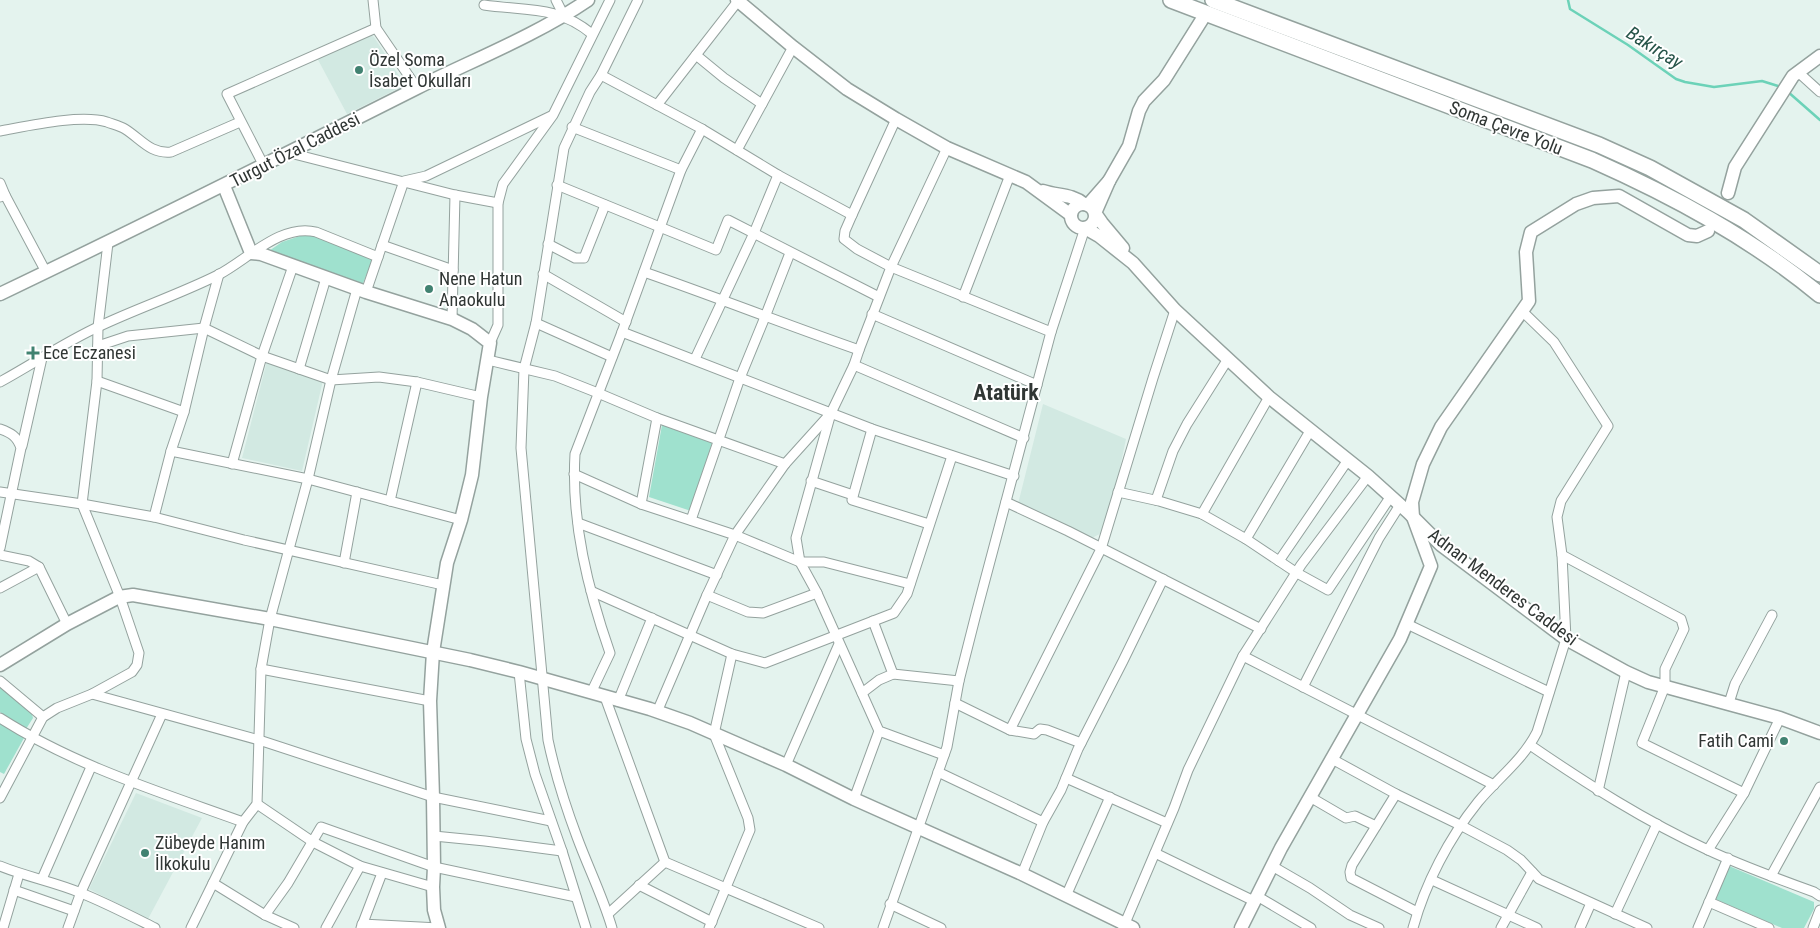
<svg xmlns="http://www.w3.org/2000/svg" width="1820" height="928" font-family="'Roboto Condensed',sans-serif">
<rect width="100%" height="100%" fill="#e4f3ee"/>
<g fill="#d2e9e2">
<path d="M366,33L374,37L405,85L347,114L316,56Z"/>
<path d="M268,357L324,376L302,471L242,458Z"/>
<path d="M1043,404L1126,439L1107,530L1092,538L1018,504Z"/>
<path d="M136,793L202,818L148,919L89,889Z"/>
</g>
<g fill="#9fe1ce">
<path d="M306,234L314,235L373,259L361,288L266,253L282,242Z"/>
<path d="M662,425L712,443L691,511L649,497Z"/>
<path d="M0,685L30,707L33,718L26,729L0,712Z"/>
<path d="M0,723L24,738L4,774L0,772Z"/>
<path d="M1729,866L1814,902V909L1804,928H1782L1715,899Z"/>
</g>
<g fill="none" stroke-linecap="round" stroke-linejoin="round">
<g stroke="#6cd2b8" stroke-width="2.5">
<path d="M1568,0L1570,9L1628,45L1676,79L1685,82L1714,87L1762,81L1781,87"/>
<path d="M1787,91L1820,120"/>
</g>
<g stroke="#94a29e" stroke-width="11">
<g id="street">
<path d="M373,0L376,28L417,88"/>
<path d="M556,0L564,16"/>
<path d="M484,5C526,11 557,5 592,34"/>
<path d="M696,55L724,78L762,104"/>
<path d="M1798,72L1820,92"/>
<path d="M601,75L702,129L778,175L852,215"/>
<path d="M657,105L738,1"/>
<path d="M896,119L852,215L845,231L844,239L857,249L891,267L1051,332"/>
<path d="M572,127L681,170"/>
<path d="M0,131C28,126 80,114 107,122C112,124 120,126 125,129C141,139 150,154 171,152L240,122"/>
<path d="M737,150L793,47"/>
<path d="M290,153L455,195L498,203"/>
<path d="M264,166L227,94L376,28"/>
<path d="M0,183L5,195"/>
<path d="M557,185L716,250L728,220L879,297"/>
<path d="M0,197L5,195L46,272"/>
<path d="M548,244L575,258H584L605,205"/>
<path d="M382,245L453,270"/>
<path d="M644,272C716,297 787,325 859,350"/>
<path d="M543,274L626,322"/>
<path d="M366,292L404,181L426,176L551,116"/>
<path d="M963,297L1010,175"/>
<path d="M872,314L1037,385"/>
<path d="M452,319L455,195"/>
<path d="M536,323L612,357"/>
<path d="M622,332L872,429L1014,476"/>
<path d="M490,343L498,325V203L503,184L553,115L610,0"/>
<path d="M98,346L128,336L204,328L262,356L331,380L379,377L417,382L481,397"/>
<path d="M695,359L754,233L778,175"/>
<path d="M488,360L555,376L598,393L657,418L785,464L735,535L641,504L574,474"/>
<path d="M854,365L1024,438"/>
<path d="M299,369L326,278"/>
<path d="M97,381L184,412"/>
<path d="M0,382C33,364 65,342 100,326C138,308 180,294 218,275C247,260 281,223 316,232L378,257"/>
<path d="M831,413L796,538L800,562L817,593L879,731L944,755"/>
<path d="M0,429C11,433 17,436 21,448L0,548"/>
<path d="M872,429L852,500L929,524"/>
<path d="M22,446L42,358"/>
<path d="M171,451L308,479L461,520"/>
<path d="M232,464L262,356L293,266"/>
<path d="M785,464L831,413L854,365L859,350L891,267L947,148"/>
<path d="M811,481L853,495"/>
<path d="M0,492L82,504L154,517L244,540L443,585"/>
<path d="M1118,492L1159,501L1202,514L1246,539L1297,573L1328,590L1391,496"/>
<path d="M1156,500L1173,451L1187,424L1228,359"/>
<path d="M390,501L417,382"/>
<path d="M1006,502L1068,531L1261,629"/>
<path d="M641,504L657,418"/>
<path d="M1202,514L1269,397"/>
<path d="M154,517L171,451L184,412L204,328L219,274"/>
<path d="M691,520L740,378L765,317L790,253"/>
<path d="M578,523L717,575"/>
<path d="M1246,539L1310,431"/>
<path d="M0,555L29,561L39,567L67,624"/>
<path d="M1562,555L1681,619L1684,629L1665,669V686L1642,743L1744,793"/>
<path d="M1279,561L1348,460"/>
<path d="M344,563L357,492"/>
<path d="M0,588L39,567"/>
<path d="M591,591L732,654L765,663L894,613L907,594L952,456"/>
<path d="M707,595L748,612L763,613L817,593"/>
<path d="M873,621L893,674"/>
<path d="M1407,624L1549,692"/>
<path d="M1243,656L1494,785"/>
<path d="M261,669L430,701"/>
<path d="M519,672L526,739L535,774L562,851L586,928"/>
<path d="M0,681L43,717"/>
<path d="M1303,687L1379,538L1400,505"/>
<path d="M591,693L610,653C588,590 571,522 575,454L622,332L681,170L702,129"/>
<path d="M862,693L879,680L893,674L959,681"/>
<path d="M92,694L259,740L433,797L551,821"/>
<path d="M605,697L665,862L819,928"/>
<path d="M618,701L652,618"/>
<path d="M955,703L1010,730L1101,549L1153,378L1175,310"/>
<path d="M1729,703L1735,684L1772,615"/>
<path d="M657,712L707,595L735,535L800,562H824L910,584"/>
<path d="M0,718C75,766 160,792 243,822"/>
<path d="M1010,730L1034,734L1040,729L1047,730L1081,743"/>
<path d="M1530,745C1587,784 1645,821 1708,850C1742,866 1778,879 1814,892L1820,896"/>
<path d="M1332,759L1396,794L1462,826L1507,850L1521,860L1539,879L1647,928"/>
<path d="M786,765L839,644"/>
<path d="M938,772L1043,822"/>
<path d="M1066,778L1167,823"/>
<path d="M1598,791L1626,672"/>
<path d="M1396,794L1352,865L1350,872L1351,878L1417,912"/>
<path d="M1310,797L1346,818L1355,816L1376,826"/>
<path d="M0,798L43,717L57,708L92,694L132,672L137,665L139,653L120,597L82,504L97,381L98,327L108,243"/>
<path d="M854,799L879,731"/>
<path d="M257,804L313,842L360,866L433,887"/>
<path d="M434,836L485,841L562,851"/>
<path d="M1708,850L1744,793L1780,718"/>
<path d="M1155,853L1254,901"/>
<path d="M0,866C27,877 55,882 81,893C106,903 131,916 155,928"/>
<path d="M1272,866L1310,888L1350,915L1379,928"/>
<path d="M1022,874L1043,822L1061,790L1078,749L1123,661L1163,579"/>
<path d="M1771,876L1820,787"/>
<path d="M42,879L91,767"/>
<path d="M1432,880L1537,928"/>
<path d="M213,883L265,915L294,928"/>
<path d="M639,885L712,922"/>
<path d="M14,890L74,911"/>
<path d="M1066,896L1110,797"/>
<path d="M1257,896L1311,928"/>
<path d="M1709,902L1769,928"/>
<path d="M890,904L941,928"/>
<path d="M608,914L665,862"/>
<path d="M1615,914L1657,824"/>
<path d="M265,915L288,883L321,827L434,867L576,897"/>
<path d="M362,924L439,928"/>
<path d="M3,928L19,874"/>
<path d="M68,928L81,892L162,714"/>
<path d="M191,928L243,822L257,804L261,669L270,619L308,479L331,380L357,289"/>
<path d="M326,928L360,866"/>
<path d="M361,928L382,873"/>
<path d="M612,928C603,897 588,867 577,837C565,805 555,773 548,740L521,448L524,369L536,323L564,148L590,92L601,75L638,0"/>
<path d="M709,928L750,830L748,818L714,734L732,654"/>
<path d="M883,928L947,747L959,681L976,614L1051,332L1085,228"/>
<path d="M1123,928L1174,808L1188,770L1243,656L1301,565L1368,476"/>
<path d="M1413,928C1425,884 1449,838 1478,802C1498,778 1523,760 1537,732L1566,639L1562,555L1557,517L1561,501L1608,426L1554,342L1522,311"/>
<path d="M1501,928L1532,872"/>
<path d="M1580,928L1591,903"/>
<path d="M1698,928L1728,858"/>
<path d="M1813,928L1820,910"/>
</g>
</g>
<g stroke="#94a29e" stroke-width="15">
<g id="secondary">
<path d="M737,0L793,47L847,89L896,119L947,148L1026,182L1071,215"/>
<path d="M1109,181L1129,146L1139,111L1144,101L1164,80L1203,18"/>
<path d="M224,186L251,253L261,254L366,292L452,319L472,329L490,343L481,397L472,475L461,520L447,563L433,652L430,701L433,797L434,867L433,887L434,910L439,928"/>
<path d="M1043,191C1058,196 1072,194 1084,204"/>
<path d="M1728,193L1735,167L1793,76L1820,56"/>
<circle cx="1083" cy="216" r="12"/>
<path d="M1088,205L1109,181L1095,213L1102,223L1123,248"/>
<path d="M1085,228L1099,236L1133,263L1175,310L1269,397L1368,476L1408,512L1441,545L1566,639L1626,672L1648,682L1780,718L1820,733"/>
<path d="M0,294C140,227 278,158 417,88C473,60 535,36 588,0"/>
<path d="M0,665L67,624L119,597L133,595L270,619L470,660L519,672L650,709L690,723L786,765L854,799L1022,874L1133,928"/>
<path d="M1241,928L1281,848L1400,639L1431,566L1413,517L1412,502L1423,464L1441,427L1529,301L1526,252L1531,232L1576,204L1593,198L1619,196L1688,235L1697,236L1708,231"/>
</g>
</g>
<g stroke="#94a29e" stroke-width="18">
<g id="highway">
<path d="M1171,0L1592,160C1673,196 1751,238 1820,295"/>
<path d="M1213,0L1599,145L1650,168L1744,220L1820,274"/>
</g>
</g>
<use href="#street" stroke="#fff" stroke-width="9"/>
<use href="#secondary" stroke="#fff" stroke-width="12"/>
<use href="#highway" stroke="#fff" stroke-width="15"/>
</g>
<g fill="#418271" stroke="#fff" stroke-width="2">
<circle cx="359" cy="70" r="5"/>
<circle cx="429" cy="289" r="5"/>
<path d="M30.5 345.5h5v5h5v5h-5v5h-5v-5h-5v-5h5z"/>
<circle cx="1784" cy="741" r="5"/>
<circle cx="145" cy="853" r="5"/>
</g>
<g text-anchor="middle" stroke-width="4" stroke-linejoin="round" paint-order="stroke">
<g font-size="18" fill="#303634" stroke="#fff" text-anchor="start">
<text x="369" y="66">Özel Soma<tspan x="369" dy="21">İsabet Okulları</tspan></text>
<text x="439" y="285">Nene Hatun<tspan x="439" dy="21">Anaokulu</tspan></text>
<text x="43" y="359">Ece Eczanesi</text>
<text x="1774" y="747" text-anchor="end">Fatih Cami</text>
<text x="155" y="849">Zübeyde Hanım<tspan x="155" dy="21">İlkokulu</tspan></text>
</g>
<g font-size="18" fill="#303634" stroke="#fff">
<text transform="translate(1506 128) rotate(21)" y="6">Soma Çevre Yolu</text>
<text transform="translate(295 150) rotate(-27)" y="6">Turgut Özal Caddesi</text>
<text transform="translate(1503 587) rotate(37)" y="6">Adnan Menderes Caddesi</text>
</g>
<g font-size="19" font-style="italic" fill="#275449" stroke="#fff">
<text transform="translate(1655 47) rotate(32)" y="7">Bakırçay</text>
</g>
<g font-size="22" font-weight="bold" fill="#303634" stroke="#fff">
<text x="1006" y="400">Atatürk</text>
</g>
</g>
</svg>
